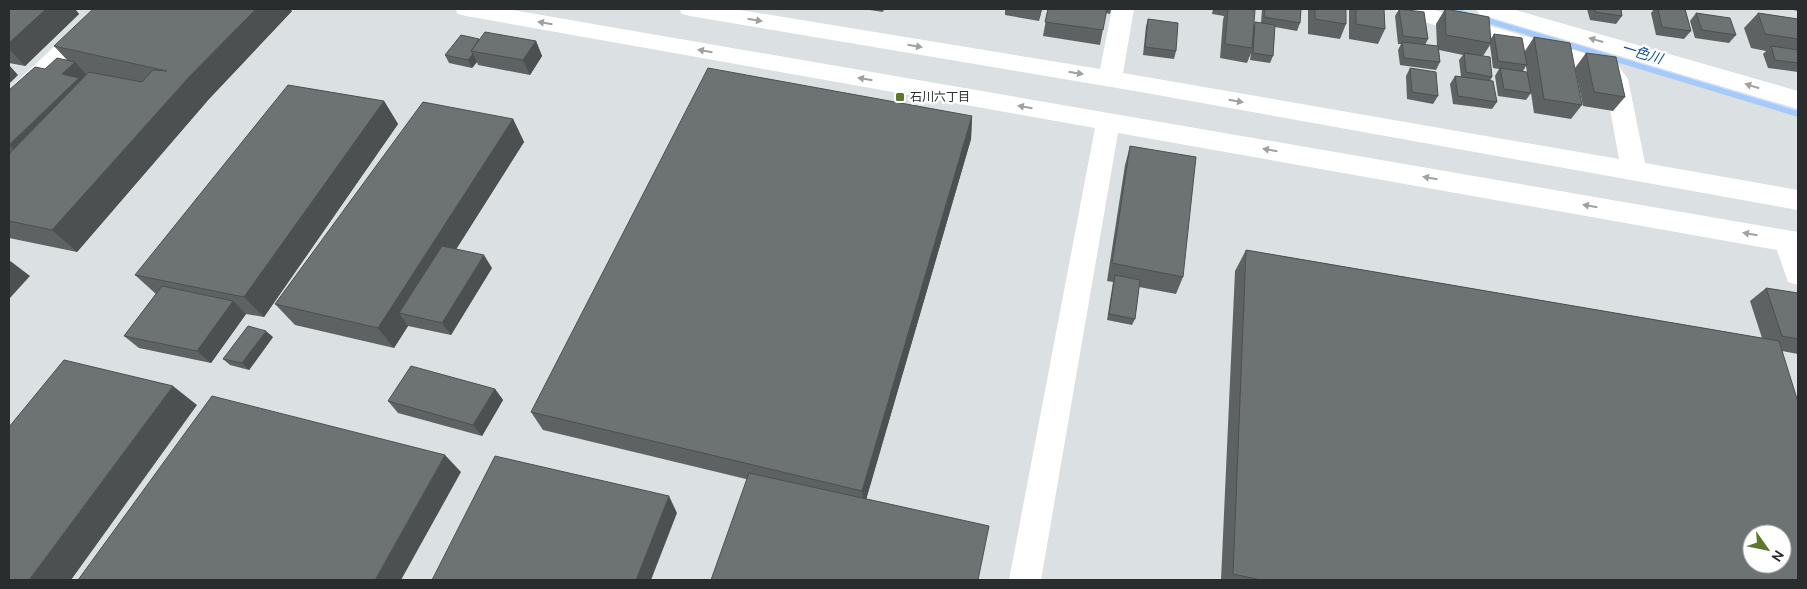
<svg xmlns="http://www.w3.org/2000/svg" width="1807" height="589" font-family="Ubuntu,'Noto Sans JP',sans-serif">
<rect width="100%" height="100%" fill="#dbe0e2"/>
<g fill="none" stroke-linecap="round" stroke-linejoin="round">
<path fill="#a4cbfe" fill-rule="evenodd" d="M1446,9H1458L1798,111V117L1447,11Z"/>
<g fill="#fff" fill-rule="evenodd">
<path d="M94,9H118L17,109L9,112V89Z"/>
<path d="M455,9H507L1798,232V285L1788,282L1777,250L1118,133L1041,580H1009L1095,128L466,16L458,14Z"/>
<path d="M679,9H734L1100,69L1112,9H1134L1123,73L1619,159L1605,81L1589,71L1398,14L1395,9H1431L1605,59L1618,65L1628,79L1645,163L1798,190V210L1135,91L690,16L682,14Z"/>
<path d="M1476,9H1512L1798,91V109L1479,14Z"/>
</g>
</g>
<g fill="#5e6262" fill-rule="evenodd">
<path d="M9,9H75L79,14L25,66L9,63Z"/>
<path d="M863,9H884L883,12Z"/>
<path d="M1005,9H1042L1039,21L1005,15Z"/>
<path d="M1048,9H1111L1110,14L1106,13L1100,45L1043,36Z"/>
<path d="M1213,9H1249L1254,26L1255,22L1261,23L1262,9H1301L1300,23L1297,31L1275,27L1273,56L1270,63L1250,60L1251,53L1247,63L1220,58L1223,20L1224,16L1212,14Z"/>
<path d="M1308,9H1346V24L1340,39L1308,34Z"/>
<path d="M1349,9H1384L1385,29L1378,44L1349,39Z"/>
<path d="M1399,9L1428,39L1425,45L1437,46L1436,24L1445,9L1490,40L1494,34L1525,51L1534,37L1582,105L1571,119L1534,113L1531,93L1526,100L1498,96L1495,76L1499,69L1493,68L1490,45L1483,56L1492,77L1490,81L1497,102L1492,109L1453,104L1450,84L1455,76L1461,77L1459,60L1463,55L1439,50L1440,62L1436,70L1400,65L1398,50L1401,44H1398L1395,16ZM1526,66L1528,79L1523,71Z"/>
<path d="M1587,9H1621L1622,16L1616,24L1590,20Z"/>
<path d="M1654,9H1685L1691,31L1684,39L1656,35L1651,13Z"/>
<path d="M1788,9H1798V11Z"/>
<path d="M292,11L209,99L77,252L9,238V90L45,69L67,60L54,46Z"/>
<path d="M1696,13L1736,35L1729,43L1695,38L1690,21Z"/>
<path d="M1758,13L1798,19V72L1768,68L1763,54L1766,51L1751,48L1744,28Z"/>
<path d="M1148,19L1176,51L1174,59L1143,55L1146,26Z"/>
<path d="M479,39L536,41L542,56L530,75L478,65L477,62L472,68L449,63L445,55Z"/>
<path d="M1586,53L1625,97L1613,111L1583,106L1575,68Z"/>
<path d="M1410,68L1438,96L1433,104L1407,99L1406,76Z"/>
<path d="M384,101L398,124L264,317L246,314L211,363L139,348L124,336L156,294L135,275Z"/>
<path d="M972,116L971,139L866,499L746,479L543,430L531,412Z"/>
<path d="M513,119L524,142L456,249L492,268L451,335L408,326L394,348L295,325L275,304Z"/>
<path d="M1130,146L1183,277L1176,294L1139,287L1135,319L1132,325L1107,320L1113,282L1107,281L1125,165Z"/>
<path d="M1246,250L1762,338L1750,301L1766,288L1798,293V354L1782,351L1798,580H1221L1235,271Z"/>
<path d="M273,337L249,370L230,365L223,359Z"/>
<path d="M495,389L503,400L482,436L398,413L388,401Z"/>
</g>
<g fill="#4c5050">
<path d="M46,9H75L79,14L25,66L9,49V43Z"/>
<path d="M256,9H290L292,11L209,99L77,252L52,230L190,76Z"/>
<path d="M1041,9H1042L1039,21Z"/>
<path d="M536,41L542,56L530,75L523,60Z"/>
<path d="M473,54L477,62L472,68L468,60Z"/>
<path d="M75,62L93,82L30,164L9,145L62,74Z"/>
<path d="M9,65L18,75L9,84Z"/>
<path d="M384,101L398,124L264,317L244,297Z"/>
<path d="M972,116L971,139L864,507L862,491Z"/>
<path d="M513,119L524,142L414,316L399,313L408,326L394,348L378,328Z"/>
<path d="M484,255L492,268L451,335L442,323Z"/>
<path d="M9,260L30,276L9,299Z"/>
<path d="M233,301L246,314L211,363L197,351Z"/>
<path d="M266,331L273,337L249,370L242,363Z"/>
<path d="M173,386L197,405L71,580H29Z"/>
<path d="M495,389L503,400L482,436L473,425Z"/>
<path d="M445,455L461,472L401,580H375Z"/>
<path d="M669,496L677,513L651,580H636Z"/>
</g>
<g fill="#6d7272" stroke="#4c5050" fill-rule="evenodd">
<path d="M9,9H46L9,43Z"/>
<path d="M93,9H256L190,76L52,230L9,221V154L89,72L142,82L153,70L167,71L54,46Z"/>
<path d="M1048,9H1107L1103,30L1045,22Z"/>
<path d="M1228,9H1249L1255,10L1252,48L1225,44Z"/>
<path d="M1265,9H1301L1300,23L1264,17Z"/>
<path d="M1315,9H1346V24L1315,19Z"/>
<path d="M1356,9H1384L1385,29L1356,24Z"/>
<path d="M1399,9L1424,12L1428,39L1403,36Z"/>
<path d="M1445,9L1489,17L1491,43L1446,35Z"/>
<path d="M1595,9H1621L1622,16L1595,12Z"/>
<path d="M1658,9H1685L1691,31L1662,27Z"/>
<path d="M1696,13L1730,18L1736,35L1702,30Z"/>
<path d="M1758,13L1798,19V39L1765,34Z"/>
<path d="M1148,19L1178,23L1176,51L1145,47Z"/>
<path d="M1255,22L1275,25L1273,56L1253,53Z"/>
<path d="M485,32L536,41L523,60L471,51Z"/>
<path d="M1494,34L1522,38L1527,65L1498,61Z"/>
<path d="M461,35L479,39L471,51L473,54L468,60L445,55Z"/>
<path d="M1534,37L1570,43L1582,105L1544,99Z"/>
<path d="M1402,42L1438,46L1440,62L1404,58Z"/>
<path d="M1771,46L1798,50V63L1775,60Z"/>
<path d="M1464,53L1490,57L1492,77L1466,72Z"/>
<path d="M1586,53L1616,57L1625,97L1594,92Z"/>
<path d="M57,58L75,62L62,74L79,78L9,145V90L35,67L45,69Z"/>
<path d="M708,68L972,116L862,491L531,412Z"/>
<path d="M1410,68L1436,72L1438,96L1412,92Z"/>
<path d="M1500,68L1527,72L1531,93L1504,89Z"/>
<path d="M1455,76L1493,81L1497,102L1458,96Z"/>
<path d="M288,85L384,101L244,297L135,275Z"/>
<path d="M423,102L513,119L378,328L275,304Z"/>
<path d="M1130,146L1196,157L1183,277L1112,263Z"/>
<path d="M442,246L484,255L442,323L399,313Z"/>
<path d="M1246,250L1779,341L1798,402V580H1261L1233,574ZM1752,534H1782V564H1752Z"/>
<path d="M1115,275L1140,280L1135,319L1109,314Z"/>
<path d="M162,286L233,301L197,351L124,336Z"/>
<path d="M1766,288L1798,293V339L1782,336Z"/>
<path d="M248,326L266,331L242,363L223,359Z"/>
<path d="M64,360L173,386L29,580H9V427Z"/>
<path d="M411,366L495,389L473,425L388,401Z"/>
<path d="M212,396L445,455L375,580H229L226,579L225,580H78Z"/>
<path d="M495,456L669,496L636,580H432Z"/>
<path d="M749,473L989,526L978,580H711Z"/>
</g>
<defs><path id="oneway-solid" d="M-6-.8H1V-3.2L6.5 0L1 3.2V.8H-6Z" transform="scale(1.25)"/></defs>
<g fill="#9fa0a0">
<use href="#oneway-solid" transform="translate(755 20) rotate(9)"/>
<use href="#oneway-solid" transform="translate(545 23) rotate(-170)"/>
<use href="#oneway-solid" transform="translate(1596 40) rotate(-164)"/>
<use href="#oneway-solid" transform="translate(915 46) rotate(9)"/>
<use href="#oneway-solid" transform="translate(705 51) rotate(-170)"/>
<use href="#oneway-solid" transform="translate(1076 73) rotate(9)"/>
<use href="#oneway-solid" transform="translate(865 79) rotate(-170)"/>
<use href="#oneway-solid" transform="translate(1752 86) rotate(-163)"/>
<use href="#oneway-solid" transform="translate(1236 101) rotate(10)"/>
<use href="#oneway-solid" transform="translate(1025 107) rotate(-170)"/>
<use href="#oneway-solid" transform="translate(1270 150) rotate(-170)"/>
<use href="#oneway-solid" transform="translate(1430 178) rotate(-170)"/>
<use href="#oneway-solid" transform="translate(1590 206) rotate(-170)"/>
<use href="#oneway-solid" transform="translate(1750 234) rotate(-170)"/>
</g>
<rect fill="#5d782c" stroke="#fff" stroke-width="2" x="895" y="92" width="10" height="10" rx="2.5"/>
<g text-anchor="middle" stroke-width="5" stroke-linejoin="round" paint-order="stroke">
<g font-size="12" fill="#2a2d2d" stroke="#fff" text-anchor="start">
<text x="910" y="101">石川六丁目</text>
</g>
<g font-size="14" font-style="italic" fill="#0f5099" stroke="#fff">
<text transform="translate(1642 53) rotate(17)" y="5">一色川</text>
</g>
</g>
<rect width="1807" height="589" fill="none" stroke="#2a2d2d" stroke-width="20"/>
<g transform="translate(1767 549) rotate(123)"><circle r="24" fill="#ffffff" stroke="#aaabab"/>
<path d="M0-4L9 19L0 12L-9 19Z" fill="#5d782c"/>
<text y="-8" font-size="14" font-weight="bold" text-anchor="middle" fill="#2a2d2d">N</text>
</g>
</svg>
